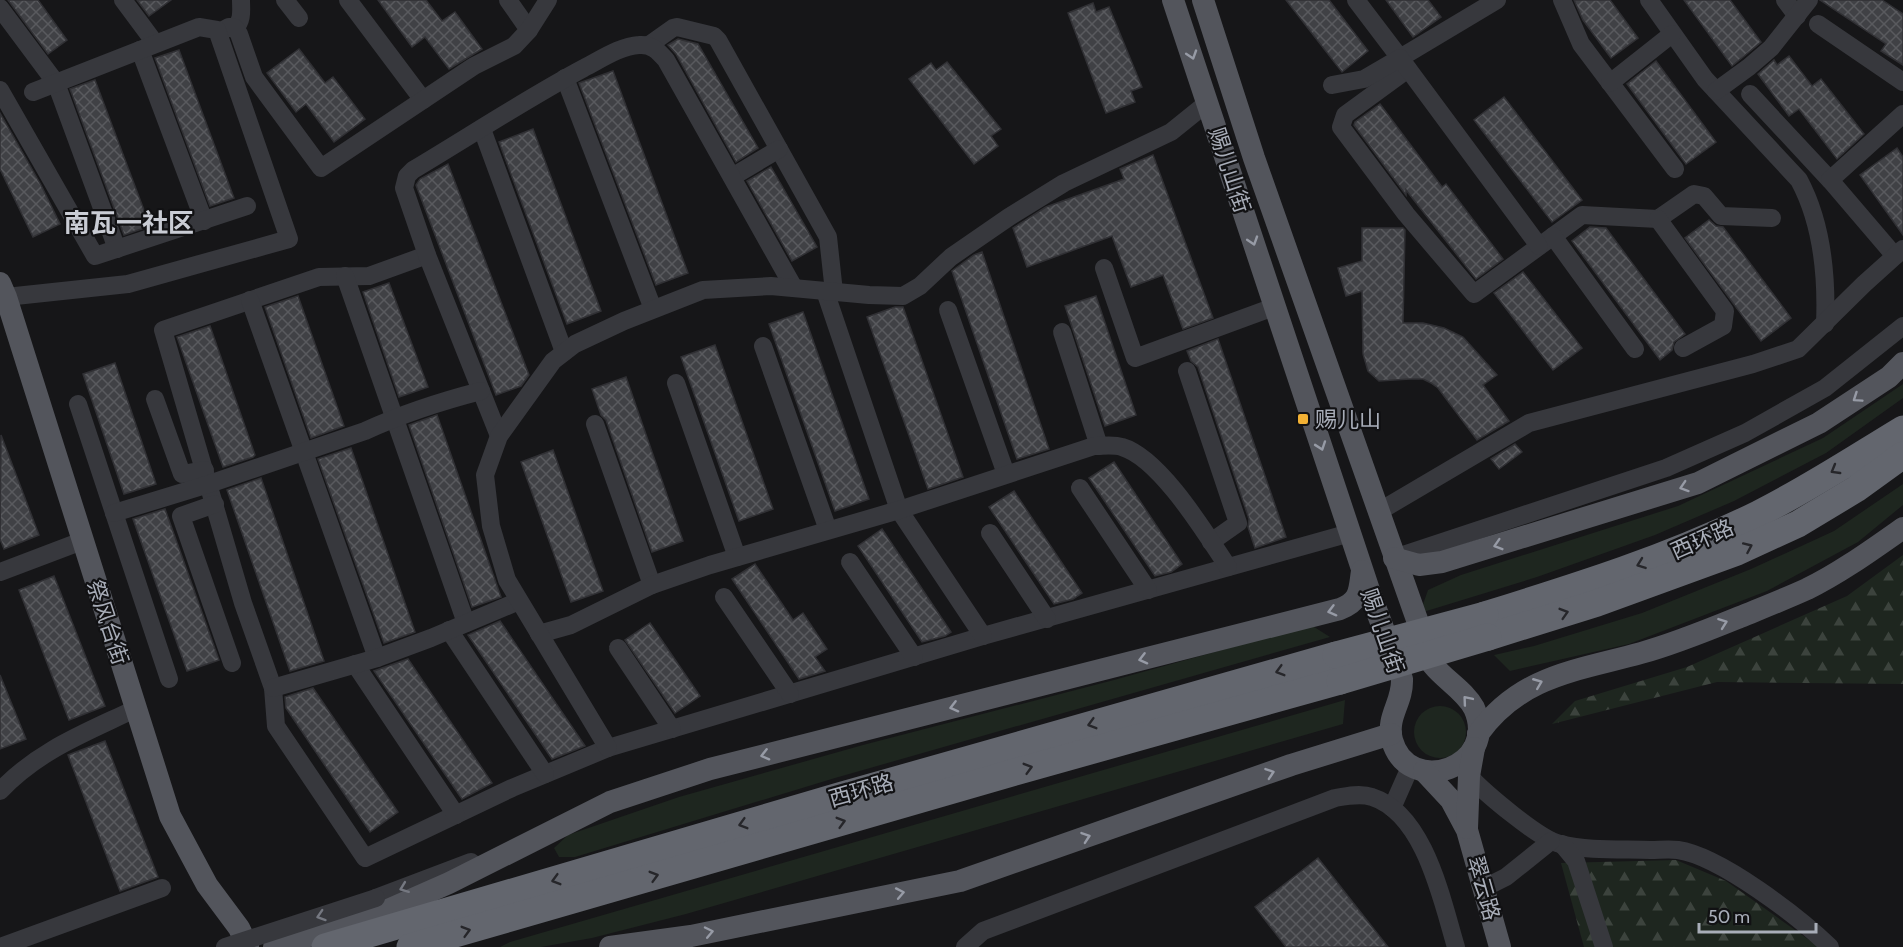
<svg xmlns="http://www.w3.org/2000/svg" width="1903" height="947" font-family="Cabin,'Noto Sans SC',sans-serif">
<defs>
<pattern id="forest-firs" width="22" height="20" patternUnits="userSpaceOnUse" patternTransform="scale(1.5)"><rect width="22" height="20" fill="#1e261f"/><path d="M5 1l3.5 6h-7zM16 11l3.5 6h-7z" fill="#3c433d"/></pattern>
<pattern id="building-cross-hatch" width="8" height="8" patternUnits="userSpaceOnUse" patternTransform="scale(1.5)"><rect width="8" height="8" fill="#404145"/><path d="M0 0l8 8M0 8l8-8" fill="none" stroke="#595a5e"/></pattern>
</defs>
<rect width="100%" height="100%" fill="#161618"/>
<g fill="#1e261f">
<path d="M1903,384V398L1826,453L1734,501L1655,535L1537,577L1420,613L1428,590L1461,575L1678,506L1823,438Z"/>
<path d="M1903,484V505L1858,542L1767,591L1629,644L1510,671L1494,655L1534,646L1642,613L1751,569L1834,531Z"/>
<path d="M1311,625L1330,637L835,778L575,857H559L554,848L568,835L679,797L863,745L1114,680Z"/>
<path d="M1345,700L1343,724L686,914L592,938L541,947H500L510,942Z"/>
<circle cx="1440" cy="732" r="26"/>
</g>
<g fill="url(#forest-firs)">
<path d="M1903,555V684L1717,682L1552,724L1575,701L1687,667L1847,596Z"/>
<path d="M1676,860L1726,881L1819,947H1584L1561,863Z"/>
</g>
<g fill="url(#building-cross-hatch)" stroke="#303034" stroke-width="1.5">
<path d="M8,0H38L67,40L48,54Z"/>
<path d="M137,0H171L149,16Z"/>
<path d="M378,0H426L442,21L455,12L482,49L449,69L425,37L412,47Z"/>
<path d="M1286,0H1329L1368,51L1342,72Z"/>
<path d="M1386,0H1428L1441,17L1413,37Z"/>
<path d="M1574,0H1610L1638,38L1611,58L1583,20Z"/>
<path d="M1684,0H1730L1761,42L1732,66Z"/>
<path d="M1820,0H1882L1903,14V65L1881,51L1886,44Z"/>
<path d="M1093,3L1096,12L1109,7L1142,87L1131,91L1135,102L1106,113L1068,13Z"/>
<path d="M678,39L698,44L758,148L736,162L676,54L668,45Z"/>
<path d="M299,49L325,83L333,77L365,119L334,142L306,104L296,112L267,73Z"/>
<path d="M179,50L234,198L210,206L155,58Z"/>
<path d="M1789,56L1812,86L1821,79L1864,134L1837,159L1799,109L1789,116L1758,74L1774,60L1777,65Z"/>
<path d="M1656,61L1716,142L1686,164L1627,84Z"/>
<path d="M947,62L1001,129L991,136L998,146L974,164L909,79L931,63L936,70Z"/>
<path d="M613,71L688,273L656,285L579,83Z"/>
<path d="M95,80L150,226L124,235L70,89Z"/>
<path d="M1504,97L1582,200L1552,222L1474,120Z"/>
<path d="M1380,104L1442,187L1446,184L1503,259L1476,279L1406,190V195L1354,125L1355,122Z"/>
<path d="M0,113L41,185L60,224L33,237L0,169Z"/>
<path d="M533,129L601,311L567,324L499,142Z"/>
<path d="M1897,148L1903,157V235L1860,175Z"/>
<path d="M1153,155L1213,318L1183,329L1163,275L1131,287L1112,236L1027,267L1013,228L1046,207L1124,179L1120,169Z"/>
<path d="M448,164L529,375L521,386L496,395L416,185L420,179Z"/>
<path d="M771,167L817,247L792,261L747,181Z"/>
<path d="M1709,220L1716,226L1723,227L1791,318L1761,341L1685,238Z"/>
<path d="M1590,227L1606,228L1685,334L1674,342L1672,350L1660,360L1572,241Z"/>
<path d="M1362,228H1403L1405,230L1403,323H1423L1444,328L1463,337L1497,375L1483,385L1509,421L1477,440L1438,388L1431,383L1423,379H1410L1379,381L1368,371L1363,354L1362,291L1346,296L1338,268L1362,261Z"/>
<path d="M982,252L1049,449L1017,459L952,271L974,255Z"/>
<path d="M1523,272L1582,348L1553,370L1494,293Z"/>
<path d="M389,283L428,387L399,397L363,292Z"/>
<path d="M298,296L344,426L311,438L265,307Z"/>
<path d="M1096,296L1136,415L1105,426L1065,306Z"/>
<path d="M895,307H903L963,477L928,489L867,317Z"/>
<path d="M803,312L869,499L835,511L769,324Z"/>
<path d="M210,326L255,455L253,457L223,467L177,337Z"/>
<path d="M1218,339L1286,537L1255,548L1248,527L1249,519L1198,367L1191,361L1187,351Z"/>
<path d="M715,345L773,509L739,521L681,357Z"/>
<path d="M115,363L156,484L124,494L83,374Z"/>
<path d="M626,377L683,541L652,552L606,420L601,415L592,389Z"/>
<path d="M437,415L501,597L472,607L409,425Z"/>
<path d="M1,435L39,535L4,549L0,539Z"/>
<path d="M1515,444L1522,452L1499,469L1491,459Z"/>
<path d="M351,448L415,632L384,643L318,459Z"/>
<path d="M553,450L603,591L571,602L521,462Z"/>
<path d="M1114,462L1182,564L1171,572L1155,576L1089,478Z"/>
<path d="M261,478L324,661L290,671L227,490Z"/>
<path d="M1014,491L1082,593L1073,599L1054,604L989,507Z"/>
<path d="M165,509L219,660L187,671L133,519Z"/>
<path d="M882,529L951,632L945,636L922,642L858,546Z"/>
<path d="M755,564L793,620L803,613L827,649L815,657L825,671L799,679L732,579Z"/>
<path d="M54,576L105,706L69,720L19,590Z"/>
<path d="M500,621L585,746L552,759L468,635Z"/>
<path d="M650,623L700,696L675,713L625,640Z"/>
<path d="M408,659L492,783L462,799L374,671Z"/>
<path d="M0,675L26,739L0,749Z"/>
<path d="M313,688L398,812L370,832L286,708L285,697Z"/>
<path d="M105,741L158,877L120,891L68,755Z"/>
<path d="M1318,858L1388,947H1286L1255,907Z"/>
</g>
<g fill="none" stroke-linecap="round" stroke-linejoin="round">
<g stroke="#37383d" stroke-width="18">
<path d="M123,0L155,43"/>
<path d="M285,0L299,18"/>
<path d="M348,0L423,100"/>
<path d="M508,0L529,30"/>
<path d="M1356,0L1400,58L1497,0"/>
<path d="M1562,0L1581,44L1675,169"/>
<path d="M1649,0L1705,79L1799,180C1822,223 1827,276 1825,324"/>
<path d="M1785,0L1797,16"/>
<path d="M0,8L56,83L117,249"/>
<path d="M1818,24L1903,82"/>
<path d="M235,28C243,20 241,10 241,0"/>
<path d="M218,33L229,27L235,28L239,34L254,77L321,168L474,66L514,46L529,30L548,0"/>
<path d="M649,45L673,28L677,27L714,36L718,40L828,237L834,292"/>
<path d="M140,50L204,221"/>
<path d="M1408,69L1345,115L1341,127L1406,214L1474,294L1582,215L1658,219L1694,194L1704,196L1721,216L1772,218"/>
<path d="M565,78L653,309"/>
<path d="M1610,83L1672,34"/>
<path d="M1332,85L1364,79L1400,58L1539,246"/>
<path d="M0,90L95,256L247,206"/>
<path d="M1716,91L1749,67L1771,48L1809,0"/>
<path d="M1750,94L1830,180"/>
<path d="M482,129L564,352"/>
<path d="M732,177L779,149"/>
<path d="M1658,219L1725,311L1723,326L1683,348"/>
<path d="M1553,236L1635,349"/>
<path d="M427,255L369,276L319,277L163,330L243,603L273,688L276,726L365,858L512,788L608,748L983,636L1350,533"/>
<path d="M1895,256L1830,180L1903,114"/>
<path d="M1104,268L1135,358L1274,307"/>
<path d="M345,276L466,623"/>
<path d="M825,291L899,510L983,636"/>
<path d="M6,297L128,284L289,239L217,30L199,27L33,92"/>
<path d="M250,300L377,658"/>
<path d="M948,310L1006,474"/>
<path d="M1062,332L1099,446"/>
<path d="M763,346L828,530"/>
<path d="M1187,371L1238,523L1211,542"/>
<path d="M676,383L737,557"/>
<path d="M155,399L182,474L205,470"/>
<path d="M78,404L169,679"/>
<path d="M595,424L652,585"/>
<path d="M499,436L427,255L404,188L407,176L413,170C470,136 526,99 584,68C600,60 620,46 639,45C652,44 658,51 666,60L794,288"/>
<path d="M1080,488L1148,590"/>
<path d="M215,504L181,516L232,663"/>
<path d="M1378,512L1529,423L1753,364L1798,349L1864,284L1903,249"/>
<path d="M114,513L209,484L365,431C402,414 442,401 481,391"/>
<path d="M990,533L1047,619"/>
<path d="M1394,558L1666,468L1745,433L1825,388L1903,326"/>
<path d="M850,562L914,657"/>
<path d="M0,572L82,541"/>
<path d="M724,597L790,694"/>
<path d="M449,630L545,774"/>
<path d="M539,634L571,625L652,585L710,565L899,510L1094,446C1102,446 1113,444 1122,447C1160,458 1206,534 1228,567"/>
<path d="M618,648L672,729"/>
<path d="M355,664L456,815"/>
<path d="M273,688L377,658L431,638L519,601"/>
<path d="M608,748L507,580L491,526L485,475L499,436L553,361L575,344L624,321L703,290L771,286L869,295L903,296L920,286L951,257L1009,217L1064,183L1171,132L1207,103"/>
<path d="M1469,776C1485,793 1539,839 1560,844C1588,851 1621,849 1651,850C1659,850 1669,849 1678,850C1720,856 1799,917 1830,947"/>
<path d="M0,791C39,750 85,733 135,709"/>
<path d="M1392,808L1411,765"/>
<path d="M1562,844L1576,861L1604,947"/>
<path d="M1484,888L1506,877L1551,841"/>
<path d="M376,898L471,862"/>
<path d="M0,947L162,888"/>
<path d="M965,947L983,931L1335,798C1346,796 1361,793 1372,797C1425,814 1442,901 1456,947"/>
</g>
<g stroke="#53555c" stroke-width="22">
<path d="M1173,0L1370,593L1402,679C1403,703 1386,716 1392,740C1408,799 1501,767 1474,708C1465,691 1445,680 1433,665L1254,158L1203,0"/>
<path d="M0,283L6,297L170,816L207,885L239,928L248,947"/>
<path d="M1394,558L1419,565L1442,562L1698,483L1819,423L1889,377L1903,363"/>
<path d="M1478,734C1521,675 1576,671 1641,653C1674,644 1708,630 1740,617C1762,608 1785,599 1807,589C1840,573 1873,549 1903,528"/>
<path d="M1424,771L1451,800L1467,830L1500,947"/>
<path d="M1467,828L1469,776L1474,748"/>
<path d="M274,947L381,913L449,883L610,802L710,769L1340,609C1361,601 1359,590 1362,571"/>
<path d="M610,947L691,936L960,881L1291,765L1391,734"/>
</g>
<g stroke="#63666e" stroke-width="27">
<path d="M1485,615C1578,586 1671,557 1758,514C1808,489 1855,458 1903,429"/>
<path d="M1488,637L1597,603L1737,552L1798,524L1856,489L1903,455"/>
<path d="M325,947L839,796L1336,655"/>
<path d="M410,947L1015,772L1340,681"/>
</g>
<path stroke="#37383d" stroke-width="18" d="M225,947L376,898"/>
<g stroke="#63666e" stroke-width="27">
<path d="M1336,655L1485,615"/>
<path d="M1340,681L1488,637"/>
</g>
</g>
<defs><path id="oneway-chevron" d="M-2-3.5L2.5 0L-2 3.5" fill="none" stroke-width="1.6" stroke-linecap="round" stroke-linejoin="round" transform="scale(1.5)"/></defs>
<g stroke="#979ba6">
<use href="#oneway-chevron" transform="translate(1192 55) rotate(72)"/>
<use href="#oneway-chevron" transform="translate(1253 241) rotate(72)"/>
<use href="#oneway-chevron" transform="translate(1857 398) rotate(146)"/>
<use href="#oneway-chevron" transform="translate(1321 446) rotate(71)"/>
<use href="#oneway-chevron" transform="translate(1684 487) rotate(162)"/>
<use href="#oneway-chevron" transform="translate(1498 545) rotate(163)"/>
<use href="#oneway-chevron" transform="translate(1332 611) rotate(165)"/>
<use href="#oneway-chevron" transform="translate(1723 623) rotate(-20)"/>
<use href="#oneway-chevron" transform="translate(1143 659) rotate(166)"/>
<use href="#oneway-chevron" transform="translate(1538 683) rotate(-22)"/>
<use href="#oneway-chevron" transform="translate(1467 700) rotate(-130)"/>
<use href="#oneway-chevron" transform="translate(954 707) rotate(166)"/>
<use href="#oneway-chevron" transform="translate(765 755) rotate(166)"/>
<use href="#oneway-chevron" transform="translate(1270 773) rotate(-19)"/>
<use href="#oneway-chevron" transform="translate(1086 837) rotate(-19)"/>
<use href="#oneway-chevron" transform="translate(900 893) rotate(-11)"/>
<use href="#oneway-chevron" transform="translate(709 932) rotate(-12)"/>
</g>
<g stroke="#26262a">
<use href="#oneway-chevron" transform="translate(1835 470) rotate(150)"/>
<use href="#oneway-chevron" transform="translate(1748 547) rotate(-24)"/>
<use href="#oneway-chevron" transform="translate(1641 564) rotate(160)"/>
<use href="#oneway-chevron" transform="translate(1564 613) rotate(-17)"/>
<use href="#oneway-chevron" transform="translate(1280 671) rotate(164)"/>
<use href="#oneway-chevron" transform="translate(1092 724) rotate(164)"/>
<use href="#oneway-chevron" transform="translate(1028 768) rotate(-16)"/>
<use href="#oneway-chevron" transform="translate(841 822) rotate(-16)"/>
<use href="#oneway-chevron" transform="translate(743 824) rotate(164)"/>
<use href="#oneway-chevron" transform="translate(654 876) rotate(-16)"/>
<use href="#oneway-chevron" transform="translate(556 880) rotate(164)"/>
<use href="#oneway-chevron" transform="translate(466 931) rotate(-16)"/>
</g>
<g stroke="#757881">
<use href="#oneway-chevron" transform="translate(404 888) rotate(159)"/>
<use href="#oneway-chevron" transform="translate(321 916) rotate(162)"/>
</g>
<rect fill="#f2b134" stroke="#111113" stroke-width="2" x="1297" y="413" width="12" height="12" rx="3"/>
<g text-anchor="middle" stroke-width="4.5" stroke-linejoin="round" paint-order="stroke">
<g font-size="22" fill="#a8adb8" stroke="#111113">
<text transform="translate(1230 170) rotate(72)" y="8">赐儿山街</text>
<text transform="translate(1702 539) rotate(-24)" y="8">西环路</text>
<text transform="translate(108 622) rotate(72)" y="8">祭风台街</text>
<text transform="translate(1383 631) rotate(71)" y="8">赐儿山街</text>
<text transform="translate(861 790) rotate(-16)" y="8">西环路</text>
<text transform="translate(1484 888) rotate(74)" y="8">翠云路</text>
</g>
<g font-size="22" fill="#a8adb8" stroke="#111113" text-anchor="start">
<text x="1315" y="427">赐儿山</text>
</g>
<g font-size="26" font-weight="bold" fill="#c9ccd4" stroke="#111113">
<text x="129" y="232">南瓦一社区</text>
</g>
</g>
<path d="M1699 923v9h117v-9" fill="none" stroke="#a8adb8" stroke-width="3"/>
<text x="1708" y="923" font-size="18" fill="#a8adb8" stroke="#111113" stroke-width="4.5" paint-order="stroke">50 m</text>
</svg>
